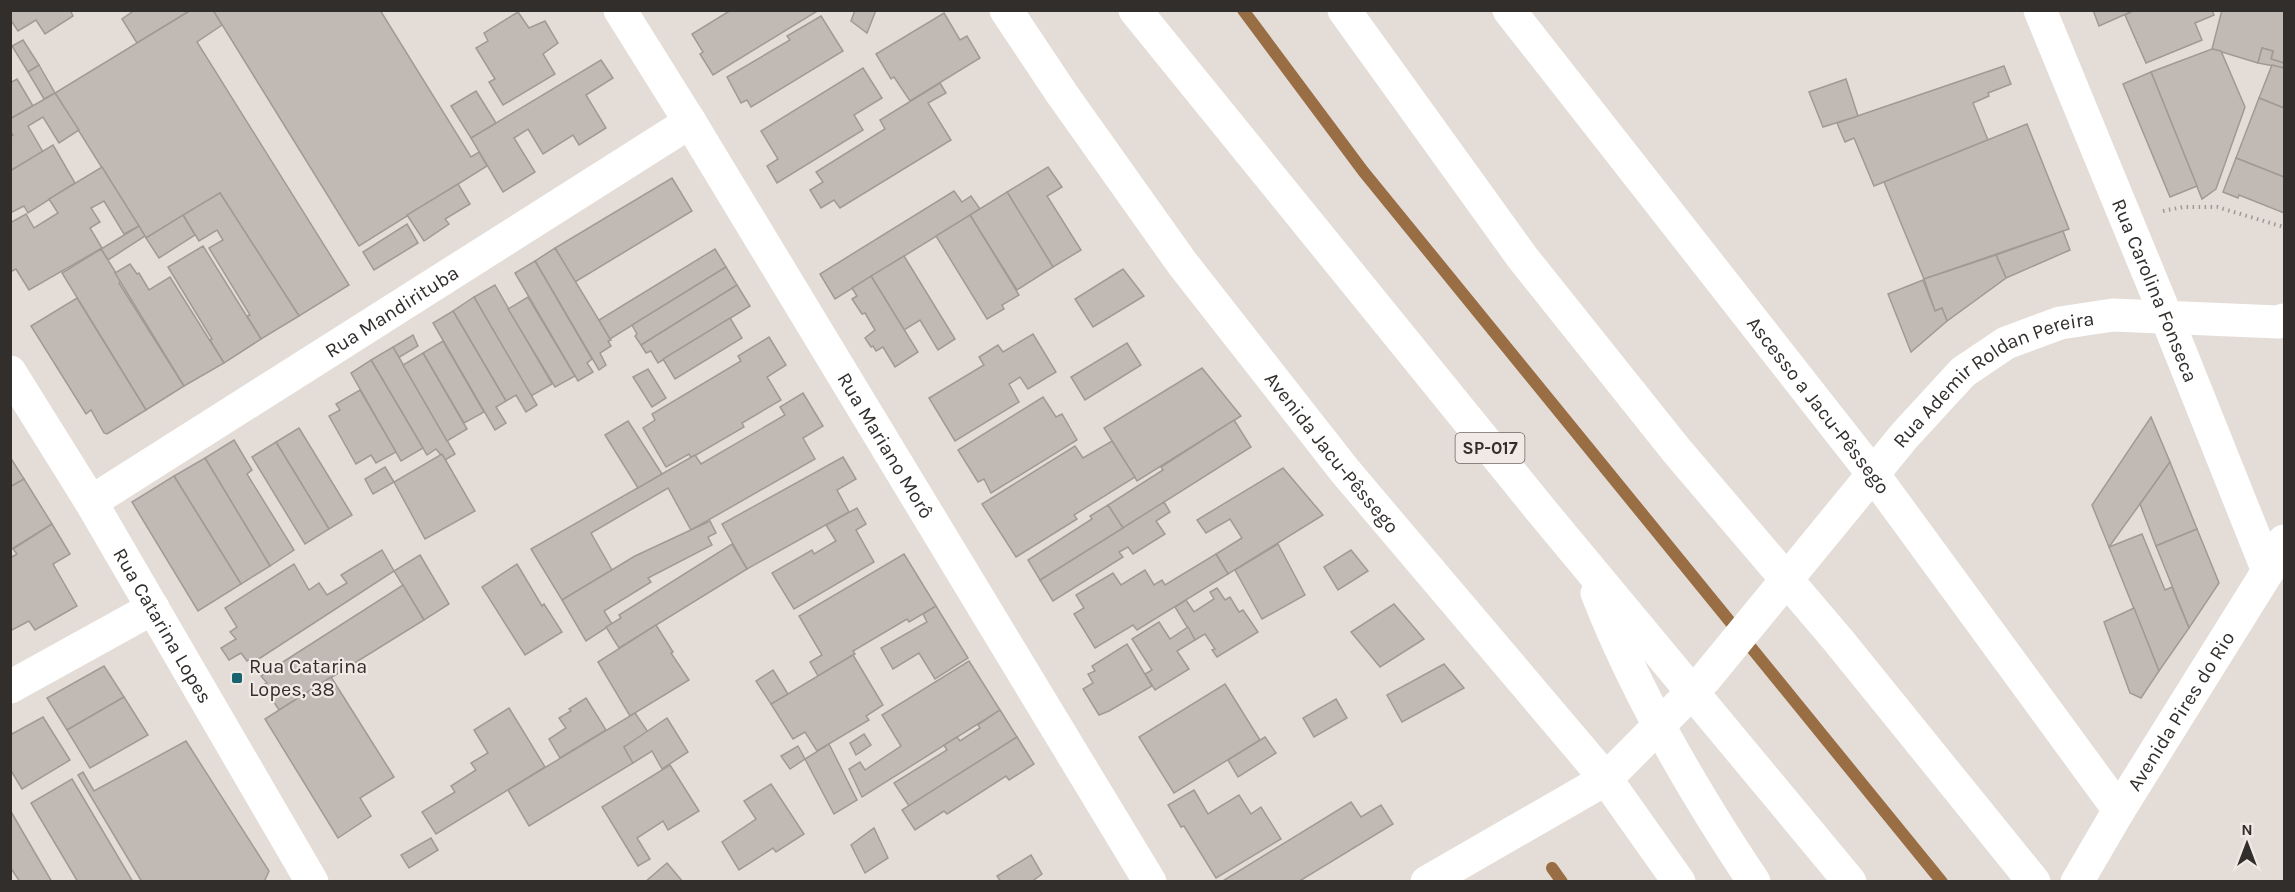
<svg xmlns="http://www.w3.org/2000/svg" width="2295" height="892" font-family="Karla,sans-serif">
<rect width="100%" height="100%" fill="#e4ddd7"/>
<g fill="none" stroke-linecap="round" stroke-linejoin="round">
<g stroke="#996e44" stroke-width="12">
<path d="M1243,10L1363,171L1942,882"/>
<path d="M1552,868L1562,882"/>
</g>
</g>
<g fill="#c1bab4" stroke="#a19a94" stroke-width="1.5">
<path d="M10,10H70L73,16L45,34L36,20L18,31L10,19Z"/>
<path d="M135,10H191L137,43L122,19Z"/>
<path d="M191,10H213L222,25L197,42L349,285L299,316L220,193L146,238L55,93Z"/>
<path d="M213,10H380L471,157L479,152L487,166L359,246Z"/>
<path d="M731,10H819L713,75L700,54L703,52L692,34Z"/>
<path d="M855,10H876L867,33L851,21Z"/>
<path d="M2093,10H2135L2099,26Z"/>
<path d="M2135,10H2212L2214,15L2195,23L2202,40L2146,63L2125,15Z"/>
<path d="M2222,10H2284V63L2271,59L2273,51L2262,48L2258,63L2212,49Z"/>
<path d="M518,12L529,28L545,21L558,43L543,54L555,74L503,105L489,82L495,79L476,48L488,41L484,33Z"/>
<path d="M944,13L960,40L967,36L980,58L910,101L894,77L891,79L876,54Z"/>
<path d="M821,16L843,51L751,107L747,100L741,103L727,77L790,40L787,36Z"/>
<path d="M23,40L39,65L28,72L12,46Z"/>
<path d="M2262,48L2273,51L2271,59L2284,63V68L2258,63Z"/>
<path d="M2212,49L2221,51L2245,107L2216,189L2202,199L2151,72Z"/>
<path d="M601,60L613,78L586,95L606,128L579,145L573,135L543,154L528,129L514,138L535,172L503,192L471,138Z"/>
<path d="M39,65L55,93L44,99L28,72Z"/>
<path d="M2272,65L2284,68V108L2259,98Z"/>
<path d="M2004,66L2011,84L1988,93L1989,96L1973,103L1988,140L1874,186L1854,138L1845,142L1837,123Z"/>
<path d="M863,68L882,98L854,115L863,130L777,183L767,166L778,159L761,131Z"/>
<path d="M2151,72L2197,186L2170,197L2123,84Z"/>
<path d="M17,79L33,106L10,119V83Z"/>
<path d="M1846,79L1858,116L1823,127L1809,92Z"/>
<path d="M940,83L946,93L928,103L951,140L840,208L834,200L821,208L810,190L823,182L816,172L885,129L880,120Z"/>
<path d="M476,91L496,123L471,138L451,106Z"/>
<path d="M55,93L79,130L59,143L43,117L28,126L43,152L10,171V137L13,135L10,131V119Z"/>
<path d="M2259,98L2284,108V177L2236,158Z"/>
<path d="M2027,124L2069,229L1924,279L1884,182Z"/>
<path d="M53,145L75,183L28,213L24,206L10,213V171Z"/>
<path d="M2236,158L2284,177V213L2239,195L2238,198L2223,192Z"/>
<path d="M102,167L139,226L124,234L104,201L91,208L100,222L90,228L102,248L29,290L16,269L10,272V223L26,214L34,228L58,213L49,199Z"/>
<path d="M1048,167L1062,187L1047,196L1081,250L1053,267L1007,192Z"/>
<path d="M672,178L692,211L575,282L555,248Z"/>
<path d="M458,184L470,204L445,219L449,224L424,241L407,215Z"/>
<path d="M954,191L962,202L971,196L980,209L835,299L820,274Z"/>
<path d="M1007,192L1053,267L1017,290L970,215Z"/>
<path d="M220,193L299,316L261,339L247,316L250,315L209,248L223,240L217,230L199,241L183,215Z"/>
<path d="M183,215L195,235L159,258L146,238Z"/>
<path d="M970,215L1019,295L1002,305L1004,309L987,319L936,236Z"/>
<path d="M407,224L418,243L374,270L363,252Z"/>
<path d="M139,226L145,236L108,260L101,249Z"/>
<path d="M2063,231L2070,250L2006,278L1996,255Z"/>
<path d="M203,246L261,339L224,363L210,340L212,339L168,267Z"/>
<path d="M555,248L611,340L608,341L611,346L600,353L606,365L599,370L535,261Z"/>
<path d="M101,249L121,281L119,283L184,386L146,410L62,273Z"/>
<path d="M715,249L726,267L610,339L599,320Z"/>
<path d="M1996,255L2006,278L1947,321L1942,308L1935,311L1924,279Z"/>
<path d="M904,256L955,339L938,350L920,320L904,330L871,276Z"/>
<path d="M535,261L592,359L587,363L593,372L578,381L515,273Z"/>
<path d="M130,264L137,274L139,273L149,290L170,277L224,363L184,386L115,273Z"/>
<path d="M726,267L737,285L641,345L635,336L637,334L632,325Z"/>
<path d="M1123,269L1144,296L1093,327L1075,299Z"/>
<path d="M871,276L918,352L895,367L883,347L876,351L873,346L871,347L865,338L875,330L865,313L862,314L852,299L857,296L852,288Z"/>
<path d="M1923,280L1935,311L1942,308L1947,321L1911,352L1888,294Z"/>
<path d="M495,285L552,384L531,396L474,297Z"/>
<path d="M737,285L750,306L658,363L651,351L646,353L641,345Z"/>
<path d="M474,297L537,405L526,412L516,395L506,401L453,311Z"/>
<path d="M528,297L575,376L555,387L508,309Z"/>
<path d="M77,298L146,410L107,434L104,433L91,410L86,414L31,326Z"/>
<path d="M453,311L506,401L496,407L506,423L495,430L433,323Z"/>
<path d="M730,318L742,338L675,379L663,359Z"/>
<path d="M1033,334L1056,372L1028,389L1020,377L1009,384L1019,402L955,441L929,398L984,365L979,357L998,345L1003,352Z"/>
<path d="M413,335L418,346L398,358L393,347Z"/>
<path d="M769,337L786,365L767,377L781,400L742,423L744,427L691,458L689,454L666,467L643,428L655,420L652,414L741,361L738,356Z"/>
<path d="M443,341L484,412L464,423L423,353Z"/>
<path d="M1127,343L1141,365L1085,400L1071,377Z"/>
<path d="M393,347L455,454L445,460L436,449L427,455L371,360Z"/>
<path d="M423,353L467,429L447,441L403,365Z"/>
<path d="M371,360L423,448L401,461L351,373Z"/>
<path d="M1202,368L1241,416L1137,481L1104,428Z"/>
<path d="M648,369L666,398L652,407L633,377Z"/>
<path d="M360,390L396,452L376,463L371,455L356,464L329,416L340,410L336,404Z"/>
<path d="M803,393L823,426L803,438L815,459L691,530L668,488L591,533L612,570L562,600L531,549L695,455L701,464L785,415L780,407Z"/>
<path d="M1043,397L1056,417L1062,414L1077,440L991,493L984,479L978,482L958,450Z"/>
<path d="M2151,417L2170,462L2109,547L2092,505Z"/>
<path d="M1234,420L1251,447L1123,528L1108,505L1163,470L1161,467Z"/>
<path d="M628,421L662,474L638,488L605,435Z"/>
<path d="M299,428L352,515L329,529L276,442Z"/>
<path d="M234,440L252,470L247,474L294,550L270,566L205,458Z"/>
<path d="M1112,441L1135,477L1074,515L1077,519L1016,557L982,504L1075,446L1083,458Z"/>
<path d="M276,442L329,529L305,544L252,457Z"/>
<path d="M442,454L475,511L425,539L394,482Z"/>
<path d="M10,457L24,479L10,487Z"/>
<path d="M843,457L856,479L837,490L849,512L747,569L722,524Z"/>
<path d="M205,458L270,566L241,584L174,476Z"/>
<path d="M2170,462L2197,529L2156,546L2140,504Z"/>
<path d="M385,467L394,482L373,494L365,479Z"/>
<path d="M1283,468L1323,515L1228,574L1216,554L1242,538L1230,519L1206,533L1197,520Z"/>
<path d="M174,476L241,584L198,611L132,502Z"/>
<path d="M24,479L52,524L10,550V487Z"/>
<path d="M1164,502L1170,512L1156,521L1165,534L1133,554L1128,547L1119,552L1123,557L1053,601L1040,580Z"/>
<path d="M1108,505L1123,528L1040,580L1028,560L1092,519L1090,516Z"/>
<path d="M857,508L866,524L856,530L874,562L794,609L772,573L812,550L814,554L836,541L826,525Z"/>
<path d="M710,521L716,533L708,537L712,545L648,578L651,582L604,611L612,624L586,641L562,600L635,556Z"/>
<path d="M52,524L70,554L53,564L77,606L35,630L29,621L10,631V558L17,554L13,549Z"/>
<path d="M2197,529L2219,583L2189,628L2156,546Z"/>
<path d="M2142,534L2165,590L2172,587L2189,628L2159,671L2109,547Z"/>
<path d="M732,544L747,569L619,648L606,627L621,618L619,615Z"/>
<path d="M1278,544L1305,595L1262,619L1235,570Z"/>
<path d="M382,550L394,571L254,662L252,658L247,661L241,653L229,660L221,648L236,639L230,632L237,627L225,608L294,564L309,590L319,583L327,595L347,583L341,575Z"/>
<path d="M1351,550L1368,571L1338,590L1324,567Z"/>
<path d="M904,554L936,606L909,622L907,619L853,651L855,654L853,655L818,676L810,662L822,655L799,616Z"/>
<path d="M1216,554L1228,574L1137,630L1133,625L1095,648L1074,614L1084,608L1076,595L1113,573L1121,585L1145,570L1154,585L1162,580L1165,585Z"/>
<path d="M420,555L449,604L424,620L394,571Z"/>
<path d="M517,564L542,606L544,604L562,632L525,655L482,587Z"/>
<path d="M403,585L424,620L279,710L263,685L267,683L261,676Z"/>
<path d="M1217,588L1225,600L1230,597L1239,612L1243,610L1258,632L1217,657L1212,650L1215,649L1205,634L1195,640L1175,607L1186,600L1194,612L1214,599L1210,592Z"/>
<path d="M1394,604L1424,639L1380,667L1351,632Z"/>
<path d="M936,606L968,658L935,679L919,653L893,669L881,648L927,622L923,614Z"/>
<path d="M2134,608L2159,671L2141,698L2130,693L2104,622Z"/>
<path d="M1159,622L1170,639L1188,627L1195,640L1177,651L1189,669L1155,690L1145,674L1152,670L1132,639Z"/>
<path d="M656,625L673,652L671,653L689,680L630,716L598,662Z"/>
<path d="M1127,644L1152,686L1109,711L1099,715L1083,689L1093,683L1088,674L1095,671L1092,666Z"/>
<path d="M853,655L883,705L866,716L869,720L817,751L805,732L793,739L771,704Z"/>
<path d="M969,661L1000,710L862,797L849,769L860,762L865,770L901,746L882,715Z"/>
<path d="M1444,664L1464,688L1402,722L1387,695Z"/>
<path d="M104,666L124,697L67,730L47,698Z"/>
<path d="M773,670L788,694L771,704L756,681Z"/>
<path d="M331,677L394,777L360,798L371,816L338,838L265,719Z"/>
<path d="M1225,684L1260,740L1174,793L1139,737Z"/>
<path d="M124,697L148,735L90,768L67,730Z"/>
<path d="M586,698L606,730L560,758L549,739L566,728L559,718L571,711L569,709Z"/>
<path d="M1336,699L1347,718L1314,737L1303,718Z"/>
<path d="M509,708L545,767L436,834L422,812L455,792L451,786L476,770L471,763L488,753L474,730Z"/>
<path d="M1000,710L1017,737L909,806L894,783L947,750L944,745L957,737L960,741L980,728L978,725Z"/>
<path d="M635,713L648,732L624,747L633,763L529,826L508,790Z"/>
<path d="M43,717L70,760L22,789L10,769V735Z"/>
<path d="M667,718L688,752L662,769L652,751L633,763L624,747Z"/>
<path d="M864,734L871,745L856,755L850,743Z"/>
<path d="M1017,737L1034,764L1009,780L1006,776L947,814L944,811L915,830L902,810Z"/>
<path d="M1265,737L1276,753L1238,777L1228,760Z"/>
<path d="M186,741L269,871L264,882H142L78,775L83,772L94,791Z"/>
<path d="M829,744L857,800L834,814L805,759Z"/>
<path d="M798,746L805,759L790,769L781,756Z"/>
<path d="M670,765L699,811L668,830L663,821L637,838L650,859L638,866L602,807Z"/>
<path d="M72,779L133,882H78L31,803Z"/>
<path d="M771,784L804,834L776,852L773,848L739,870L722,842L756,819L744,801Z"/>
<path d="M1194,790L1208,814L1239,795L1251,814L1261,807L1281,839L1216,878L1184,826L1181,827L1168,805Z"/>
<path d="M1351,802L1361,817L1381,805L1393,824L1298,882H1221Z"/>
<path d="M10,810L52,882H20L10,867Z"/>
<path d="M874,828L888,858L865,873L851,845Z"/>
<path d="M431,838L438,850L409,868L401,855Z"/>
<path d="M1031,855L1042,874L1031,882H1001L997,876Z"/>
<path d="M667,863L683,882H645Z"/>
</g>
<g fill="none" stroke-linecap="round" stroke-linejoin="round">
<path stroke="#9f9995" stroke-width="4" stroke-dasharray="1.5 4.5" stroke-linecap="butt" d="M2163,211L2183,207H2217L2284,227"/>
<g stroke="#fff" stroke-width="33">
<path id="s1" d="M620,10L690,122L1150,882"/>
<path id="s2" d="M2040,10L2166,316L2268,571"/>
<path id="s3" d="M10,372L91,502L312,882"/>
<path id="s4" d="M91,502L690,122"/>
<path d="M10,687L153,608"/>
</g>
<g stroke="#fff" stroke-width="33">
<path id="s5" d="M1006,10L1062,94L1182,263L1345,471L1606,779L1679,882"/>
<path id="s6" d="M1509,10L1873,474L2119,810"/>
<path id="s7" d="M1427,882L1606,779L1705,679L1905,435L1963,372L2006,343L2060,323L2113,315L2278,322L2284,320"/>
<path id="s8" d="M2077,882L2119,810L2268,571L2284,541"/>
</g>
<g stroke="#fff" stroke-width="33">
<path d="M1135,10L1540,509L1850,882"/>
<path d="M1344,10L1522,257L1677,451L1838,640L2034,882"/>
<path d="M1597,593C1637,695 1693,791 1754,882"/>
</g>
</g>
<rect fill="#196270" stroke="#f1eae4" stroke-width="2" x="231" y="672" width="12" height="12" rx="3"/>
<g text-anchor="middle" stroke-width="4.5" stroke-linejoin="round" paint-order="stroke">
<rect fill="#f1eae4" stroke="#6b6663" stroke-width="1.5" x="1455.5" y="433" width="69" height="30" rx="4.5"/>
<g font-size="18" font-weight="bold" fill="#312e2c">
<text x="1490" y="454">SP-017</text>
</g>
<g font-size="20" fill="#312e2c" stroke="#f1eae4">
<text dy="7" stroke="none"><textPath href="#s2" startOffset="303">Rua Carolina Fonseca</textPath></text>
<text dy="7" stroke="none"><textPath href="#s4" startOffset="356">Rua Mandirituba</textPath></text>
<text dy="7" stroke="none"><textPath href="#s7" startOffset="771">Rua Ademir Roldan Pereira</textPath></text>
<text dy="7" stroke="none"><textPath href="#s6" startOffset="502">Ascesso a Jacu-Pêssego</textPath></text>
<text dy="7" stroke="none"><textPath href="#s1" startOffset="510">Rua Mariano Morô</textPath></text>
<text dy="7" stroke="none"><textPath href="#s5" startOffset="550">Avenida Jacu-Pêssego</textPath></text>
<text dy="7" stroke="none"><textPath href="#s3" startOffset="296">Rua Catarina Lopes</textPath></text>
<text dy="7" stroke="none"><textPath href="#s8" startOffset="200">Avenida Pires do Rio</textPath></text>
</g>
<g font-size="20" fill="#312e2c" stroke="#f1eae4" text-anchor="start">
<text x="249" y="673">Rua Catarina<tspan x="249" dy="23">Lopes, 38</tspan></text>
</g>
</g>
<rect width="2295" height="892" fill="none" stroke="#312e2c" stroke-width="24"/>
<g transform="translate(2247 844)" stroke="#f1eae4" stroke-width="4.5" paint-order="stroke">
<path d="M0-4.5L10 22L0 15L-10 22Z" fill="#312e2c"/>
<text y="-9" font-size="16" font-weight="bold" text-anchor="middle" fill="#312e2c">N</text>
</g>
</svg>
